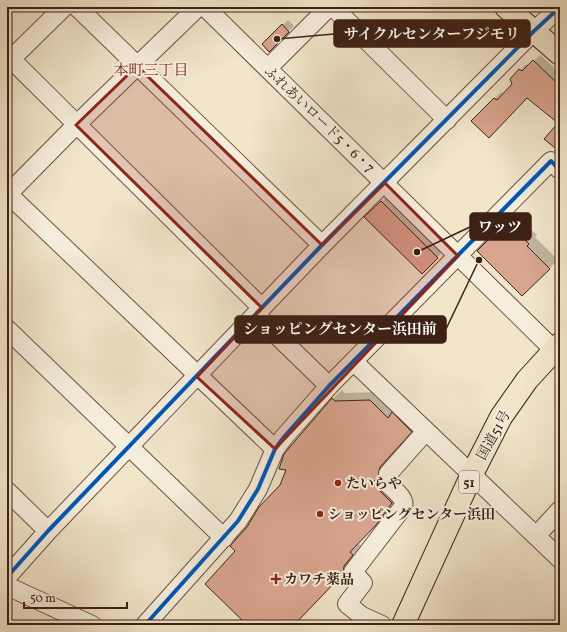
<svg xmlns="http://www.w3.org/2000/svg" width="567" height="632" font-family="Vollkorn,'Noto Serif JP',serif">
<rect width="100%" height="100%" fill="#f1e5ca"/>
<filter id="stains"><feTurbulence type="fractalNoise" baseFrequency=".005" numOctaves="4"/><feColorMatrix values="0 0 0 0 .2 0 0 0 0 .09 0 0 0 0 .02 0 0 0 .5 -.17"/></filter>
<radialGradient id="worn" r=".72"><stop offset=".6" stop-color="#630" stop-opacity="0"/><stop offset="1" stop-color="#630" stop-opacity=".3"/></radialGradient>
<g fill="#0003">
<path d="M288,20L294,26L269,50L263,44Z"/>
<path d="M540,55L560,73V151L559,123L527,97L473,121L501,92L504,95L514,85L511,80L526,64L529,66Z"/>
<path d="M390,193L446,248L422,273L366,217Z"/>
<path d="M513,216L522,226L525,223L537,235L535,237L558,260L522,295L479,251Z"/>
<path d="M342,390L344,393L379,392L420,422L389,457L386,467L401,494L384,515L358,543L361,546L353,556L351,564L293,625H249L237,551L281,486L333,399Z"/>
</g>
<g fill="#d9a58f" stroke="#3e2115">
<path d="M282,24L289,32L269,52L262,44Z"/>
<path d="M533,60L560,86V152L544,139L558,123L527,98L489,138L471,121L494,98L497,100L512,84L510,79L519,69L522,71Z"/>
<path d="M381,201L438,258L422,274L364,217Z"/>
<path d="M504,224L513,234L516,231L529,244L527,246L550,269L522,296L477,251Z"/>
<path d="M332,398L335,401L370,400L388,418L392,412L412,432L380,467L378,477L372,483L392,503L376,525L350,552L353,555L344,566L343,574L294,625H247L205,584L235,551L230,546L247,527L259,507L280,485L286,470L279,469L284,454Z"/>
</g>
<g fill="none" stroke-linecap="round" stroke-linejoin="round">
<g stroke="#6b5242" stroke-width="20">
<g id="minor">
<path d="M77,7L322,245"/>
<path d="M205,7L554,350"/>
<path d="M333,7L447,120"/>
<path d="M7,55L262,308"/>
<path d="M11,59L64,7"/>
<path d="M268,68L329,7"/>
<path d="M7,193L275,449"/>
<path d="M7,195L76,125L198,7"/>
<path d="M256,315L329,386"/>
<path d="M7,329L224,538"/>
<path d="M354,362L560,559"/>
<path d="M7,491L48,531"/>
<path d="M536,536L560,510"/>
<path d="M7,577L48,531L322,245L534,31L560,7"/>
<path d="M7,586L92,625"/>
<path d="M145,625L238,521L258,489L275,449L284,437L329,386L551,161L560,170"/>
<path d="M382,625L362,616L347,604L363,583L353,572L403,507C406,498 394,490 388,484V474L426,431"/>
</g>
</g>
<g stroke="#3e2115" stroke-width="24">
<g id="highway">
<path d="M506,7L560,54"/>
<path d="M403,625L472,474L501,417L527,380L560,344"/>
</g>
</g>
<use href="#minor" stroke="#f6eedd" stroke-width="18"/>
<use href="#highway" stroke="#f1e5ca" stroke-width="22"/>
<g stroke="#f6eedd" stroke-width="6">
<g id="cycleway">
<path d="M7,577L48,531L322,245L534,31L560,7"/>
<path d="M145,625L238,521L258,489L275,449L284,437L329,386L551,161L560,170"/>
</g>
</g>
<use href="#cycleway" stroke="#0057b8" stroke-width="4"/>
</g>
<path fill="#8f2418" fill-opacity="0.2" stroke="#8f2418" stroke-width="3" stroke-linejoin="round" d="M137,66L322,245L385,183L458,256L275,449L197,377L262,308L76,125Z"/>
<g fill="#8f2418" stroke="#f6eedd" stroke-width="1.5">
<circle cx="338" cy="483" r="4"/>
<circle cx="320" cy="514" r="4"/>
<path d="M274 573h4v4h4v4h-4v4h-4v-4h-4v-4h4z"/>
</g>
<g text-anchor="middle" stroke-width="4" stroke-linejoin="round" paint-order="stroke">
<rect fill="#f6eedd" stroke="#755e51" stroke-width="1" x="459" y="471" width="20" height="22" rx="3"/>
<g font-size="13" font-weight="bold" fill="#3e2115">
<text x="469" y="487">51</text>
</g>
<g font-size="14" fill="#3e2115" stroke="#f6eedd">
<text transform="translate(320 119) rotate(44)" y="5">ふれあいロード5・6・7</text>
<text transform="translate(493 435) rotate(-61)" y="5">国道51号</text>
</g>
<g font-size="14" font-weight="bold" fill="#3e2115" stroke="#f6eedd" text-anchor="start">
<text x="346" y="488">たいらや</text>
<text x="328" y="519">ショッピングセンター浜田</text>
<text x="284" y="584">カワチ薬品</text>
</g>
<g font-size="15" fill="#7a1f14" stroke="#f6eedd">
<text x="151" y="75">本町三丁目</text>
</g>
</g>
<path fill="none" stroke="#3e2115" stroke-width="1.5" d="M277 39L334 34M417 252L470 227M479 260L446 329"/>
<g fill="#3e2115" stroke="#f6eedd" stroke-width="1.5">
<circle cx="277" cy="39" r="4"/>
<circle cx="417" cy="252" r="4"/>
<circle cx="479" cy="260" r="4"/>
</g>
<g fill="#3e2115" stroke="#3e2115" stroke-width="1.5">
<rect x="334" y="20" width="196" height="27" rx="4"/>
<rect x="470" y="213" width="61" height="27" rx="4"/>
<rect x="235" y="316" width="211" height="27" rx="4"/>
</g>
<g font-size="15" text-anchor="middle" font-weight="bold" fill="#fff">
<text x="432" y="39">サイクルセンターフジモリ</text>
<text x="500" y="232">ワッツ</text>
<text x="340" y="334">ショッピングセンター浜田前</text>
</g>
<rect width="567" height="632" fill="none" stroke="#f1e5ca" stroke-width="24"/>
<rect x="8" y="8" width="551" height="616" fill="none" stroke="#3e2115" stroke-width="2"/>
<rect x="12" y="12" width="543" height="608" fill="none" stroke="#3e2115"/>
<path d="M24 602v6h103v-6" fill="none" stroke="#3e2115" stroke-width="2"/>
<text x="30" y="602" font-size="12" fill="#3e2115" stroke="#f6eedd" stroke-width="3" paint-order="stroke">50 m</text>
<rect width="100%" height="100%" filter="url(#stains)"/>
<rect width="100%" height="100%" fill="url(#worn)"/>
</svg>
